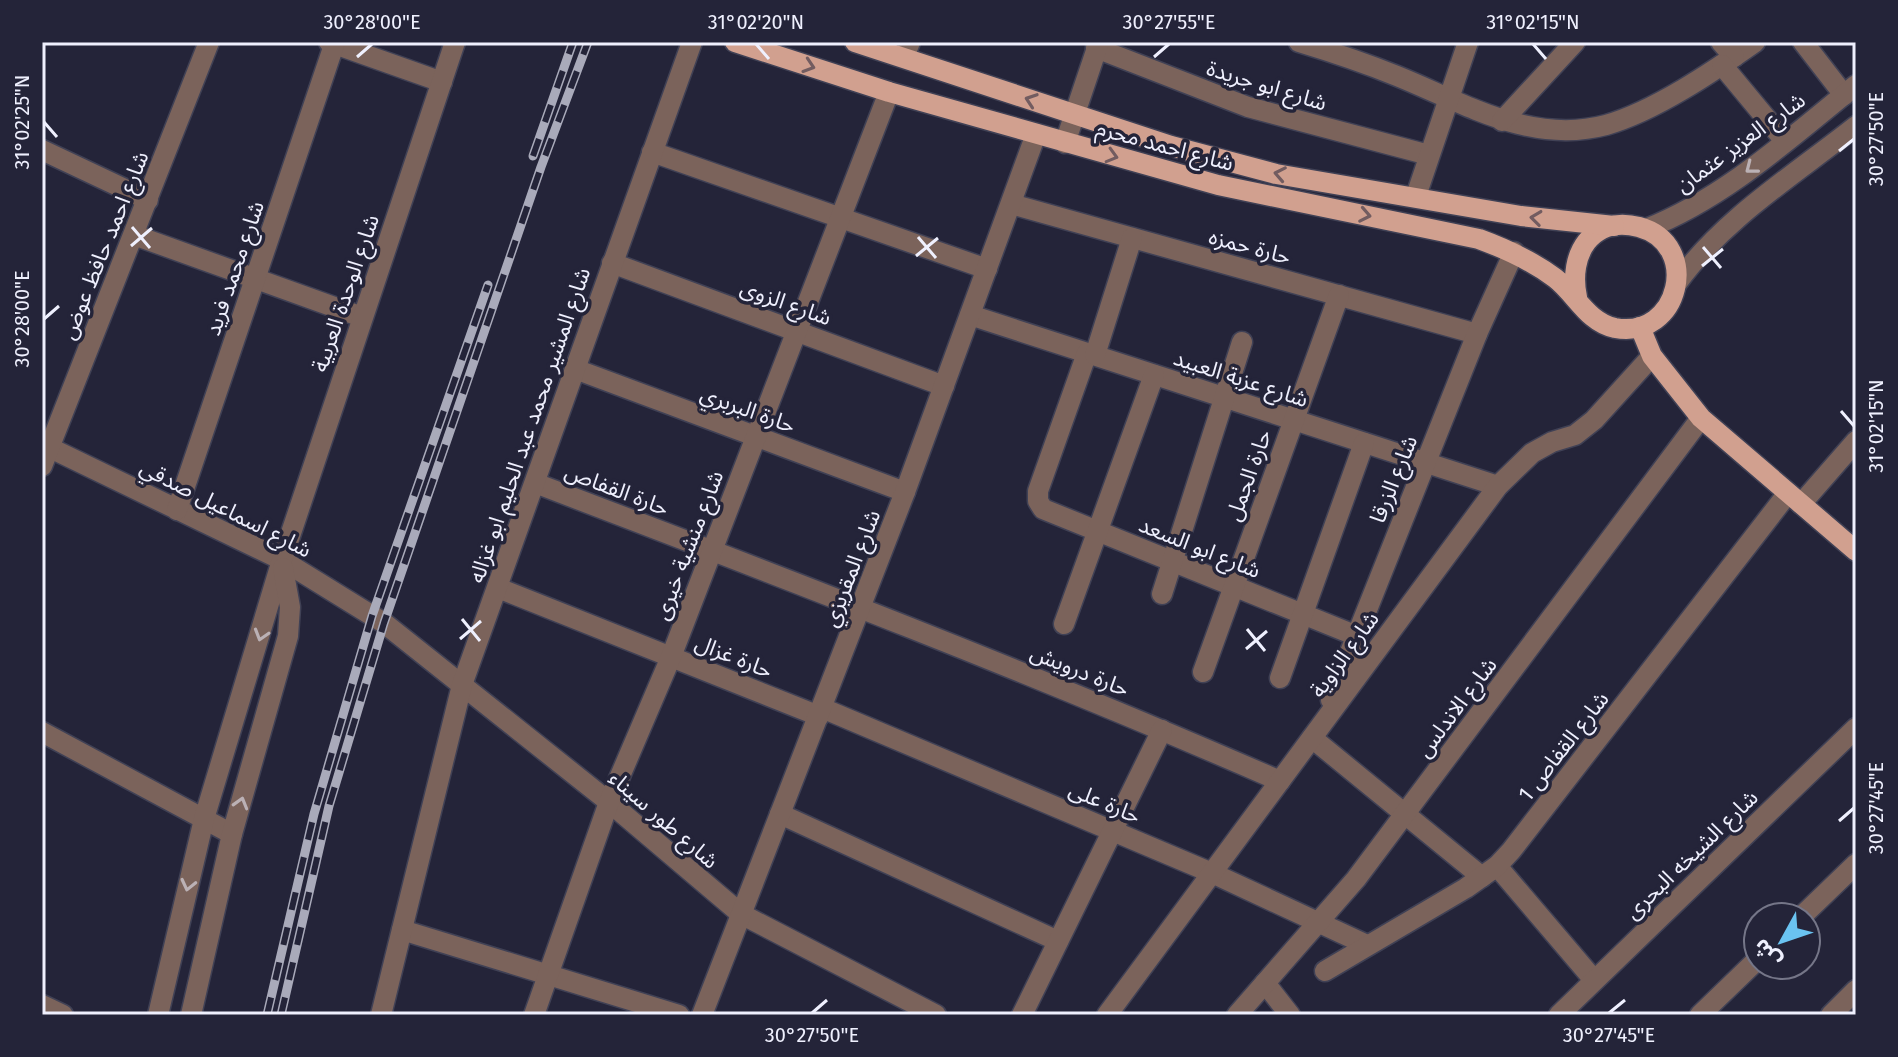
<svg xmlns="http://www.w3.org/2000/svg" width="1898" height="1057" font-family="'Fira Sans','Noto Sans Arabic',sans-serif">
<rect width="100%" height="100%" fill="#242439"/>
<g fill="none" stroke-linecap="round" stroke-linejoin="round">
<g stroke="#404155" stroke-width="23">
<g id="minor">
<path d="M329,42L442,82"/>
<path d="M1299,42C1332,52 1365,63 1397,76C1464,103 1531,145 1606,125C1655,111 1714,71 1755,42"/>
<path d="M1721,42L1734,57"/>
<path d="M1803,42L1844,95"/>
<path d="M1096,48L1248,107L1429,155"/>
<path d="M904,57L910,42"/>
<path d="M1722,65L1785,141"/>
<path d="M1502,121L1575,42"/>
<path d="M1065,143L1099,42"/>
<path d="M42,150L148,200"/>
<path d="M652,152L987,269"/>
<path d="M1416,196L1468,42"/>
<path d="M1011,204L1477,334"/>
<path d="M1646,229C1725,198 1790,138 1856,85"/>
<path d="M134,235L362,317"/>
<path d="M612,263L944,386"/>
<path d="M1677,283C1723,219 1794,175 1856,126"/>
<path d="M970,315L1498,486"/>
<path d="M1087,353L1038,491V501L1043,509L1357,636"/>
<path d="M1095,355L1132,238"/>
<path d="M575,369L905,492"/>
<path d="M42,444L282,560L384,623L609,802L741,914L936,1015"/>
<path d="M42,466L209,42"/>
<path d="M535,483C785,578 1035,674 1280,781"/>
<path d="M1801,504L1856,441"/>
<path d="M177,510L335,42"/>
<path d="M498,588L819,716"/>
<path d="M1162,594L1242,342"/>
<path d="M1064,624L1154,375"/>
<path d="M1203,672L1339,295"/>
<path d="M1280,678L1364,443"/>
<path d="M1331,700L1477,334L1514,252"/>
<path d="M822,708L1212,873L1367,945"/>
<path d="M42,732L232,834"/>
<path d="M1312,738L1482,877"/>
<path d="M780,814L1058,941"/>
<path d="M1497,866L1594,980"/>
<path d="M1801,917L1856,864"/>
<path d="M402,930L679,1015"/>
<path d="M1325,971L1466,888L1497,866L1511,851L1788,493"/>
<path d="M1265,983L1290,1015"/>
<path d="M42,1005L63,1015"/>
<path d="M158,1015L204,819L282,560L455,42"/>
<path d="M191,1015L232,834L288,636L290,607L283,568"/>
<path d="M381,1015L462,685L692,42"/>
<path d="M534,1015L609,802L671,657L889,92"/>
<path d="M702,1015L905,492L1036,134"/>
<path d="M1022,1015L1162,730"/>
<path d="M1107,1015L1498,486L1532,453L1552,442L1575,435L1594,420L1652,356"/>
<path d="M1237,1015L1356,879L1701,418"/>
<path d="M1559,1015L1856,728"/>
<path d="M1700,1015L1758,959"/>
<path d="M1831,1015L1856,990"/>
</g>
</g>
<g stroke="#404155" stroke-width="23">
<g id="major">
<path d="M735,42L889,92L1218,185L1479,239C1506,249 1531,260 1555,278C1576,294 1587,322 1615,328C1680,340 1702,244 1639,227C1591,215 1568,255 1577,297"/>
<path d="M855,42L1171,146L1276,174L1521,216L1614,226"/>
<path d="M1640,327L1652,356L1701,418L1856,551"/>
</g>
</g>
<use href="#minor" stroke="#7b635b" stroke-width="20"/>
<use href="#major" stroke="#d1a08f" stroke-width="20"/>
<g stroke="#a9aaba" stroke-width="9">
<g id="rail">
<path d="M533,156L573,42"/>
<path d="M267,1015L314,814L372,616L488,285"/>
<path d="M281,1015L329,806L384,623L541,167L588,42"/>
</g>
</g>
<use href="#rail" stroke="#242439" stroke-width="6" stroke-dasharray="18" stroke-linecap="butt"/>
</g>
<defs><path id="oneway-chevron" d="M-2-3.5L2.5 0L-2 3.5" fill="none" stroke-width="1.6" stroke-linecap="round" stroke-linejoin="round" transform="scale(2)"/></defs>
<g stroke="#725c60">
<use href="#oneway-chevron" transform="translate(809 66) rotate(18)"/>
<use href="#oneway-chevron" transform="translate(1031 100) rotate(-161)"/>
<use href="#oneway-chevron" transform="translate(1112 156) rotate(16)"/>
<use href="#oneway-chevron" transform="translate(1280 174) rotate(-169)"/>
<use href="#oneway-chevron" transform="translate(1365 215) rotate(11)"/>
<use href="#oneway-chevron" transform="translate(1536 218) rotate(-173)"/>
</g>
<g stroke="#bbb1b5">
<use href="#oneway-chevron" transform="translate(1751 168) rotate(142)"/>
<use href="#oneway-chevron" transform="translate(261 635) rotate(107)"/>
<use href="#oneway-chevron" transform="translate(241 803) rotate(-74)"/>
<use href="#oneway-chevron" transform="translate(188 885) rotate(103)"/>
</g>
<path fill="none" stroke="#eff0fe" stroke-width="3" d="M756,44L769,59M1533,44L1546,59M357,57L372,44M1154,57L1169,44M44,122L57,137M1839,151L1854,139M132,227L150,248M918,237L936,258M131,246L152,228M1703,247L1721,268M916,256L938,238M1702,266L1723,249M44,319L59,306M1841,411L1854,426M462,619L480,641M1247,629L1265,651M460,639L481,621M1246,649L1267,631M1839,821L1854,808M812,1013L827,1000M1609,1013L1625,1000"/>
<g text-anchor="middle" stroke-width="7" stroke-linejoin="round" paint-order="stroke">
<g font-size="22" fill="#eff0fe" stroke="#242439">
<text transform="translate(1267 85) rotate(17)" y="8">شارع ابو جريدة</text>
<text transform="translate(1740 142) rotate(-36)" y="8">شارع العزيز عثمان</text>
<text transform="translate(1165 145) rotate(15)" y="8">شارع احمد محرم</text>
<text transform="translate(104 245) rotate(-68)" y="8">شارع احمد حافظ عوض</text>
<text transform="translate(1250 246) rotate(15)" y="8">حارة حمزه</text>
<text transform="translate(234 268) rotate(-71)" y="8">شارع محمد فريد</text>
<text transform="translate(345 293) rotate(-71)" y="8">شارع الوحدة العربية</text>
<text transform="translate(786 302) rotate(20)" y="8">شارع الزوى</text>
<text transform="translate(1241 378) rotate(18)" y="8">شارع عزبة العبيد</text>
<text transform="translate(748 409) rotate(20)" y="8">حارة البربري</text>
<text transform="translate(529 425) rotate(-71)" y="8">شارع المشير محمد عبد الحليم ابو غزاله</text>
<text transform="translate(1248 475) rotate(-70)" y="8">حارة الجمل</text>
<text transform="translate(1393 479) rotate(-68)" y="8">شارع الزرقا</text>
<text transform="translate(617 489) rotate(21)" y="8">حارة القفاص</text>
<text transform="translate(226 508) rotate(27)" y="8">شارع اسماعيل صدقي</text>
<text transform="translate(688 545) rotate(-69)" y="8">شارع منشية خيرى</text>
<text transform="translate(1200 547) rotate(22)" y="8">شارع ابو السعد</text>
<text transform="translate(851 568) rotate(-69)" y="8">شارع المقريزي</text>
<text transform="translate(1344 654) rotate(-54)" y="8">شارع الزاوية</text>
<text transform="translate(734 656) rotate(22)" y="8">حارة غزال</text>
<text transform="translate(1080 670) rotate(22)" y="8">حارة درويش</text>
<text transform="translate(1456 707) rotate(-53)" y="8">شارع الاندلس</text>
<text transform="translate(1563 746) rotate(-52)" y="8">شارع القفاص 1</text>
<text transform="translate(1105 802) rotate(23)" y="8">حارة على</text>
<text transform="translate(664 819) rotate(41)" y="8">شارع طور سيناء</text>
<text transform="translate(1691 854) rotate(-44)" y="8">شارع الشيخه البحرى</text>
</g>
</g>
<rect width="1898" height="1057" fill="none" stroke="#242439" stroke-width="88"/>
<g transform="translate(1782 941) rotate(230)"><circle r="38" fill="#242439" stroke="#757688" stroke-width="2"/>
<path d="M0-6L14 30L0 20L-14 30Z" fill="#6ac3f1"/>
<text y="-12" font-size="22" font-weight="bold" text-anchor="middle" fill="#eff0fe">ش</text>
</g>
<rect x="44" y="44" width="1810" height="969" fill="none" stroke="#eff0fe" stroke-width="3"/>
<g font-size="20" text-anchor="middle" fill="#eff0fe">
<text x="372" y="29">30°28'00"E</text>
<text x="756" y="29">31°02'20"N</text>
<text x="1169" y="29">30°27'55"E</text>
<text x="1533" y="29">31°02'15"N</text>
<text transform="translate(22 122) rotate(-90)" y="7">31°02'25"N</text>
<text transform="translate(1876 139) rotate(-90)" y="7">30°27'50"E</text>
<text transform="translate(22 319) rotate(-90)" y="7">30°28'00"E</text>
<text transform="translate(1876 426) rotate(-90)" y="7">31°02'15"N</text>
<text transform="translate(1876 808) rotate(-90)" y="7">30°27'45"E</text>
<text x="812" y="1042">30°27'50"E</text>
<text x="1609" y="1042">30°27'45"E</text>
</g>
</svg>
